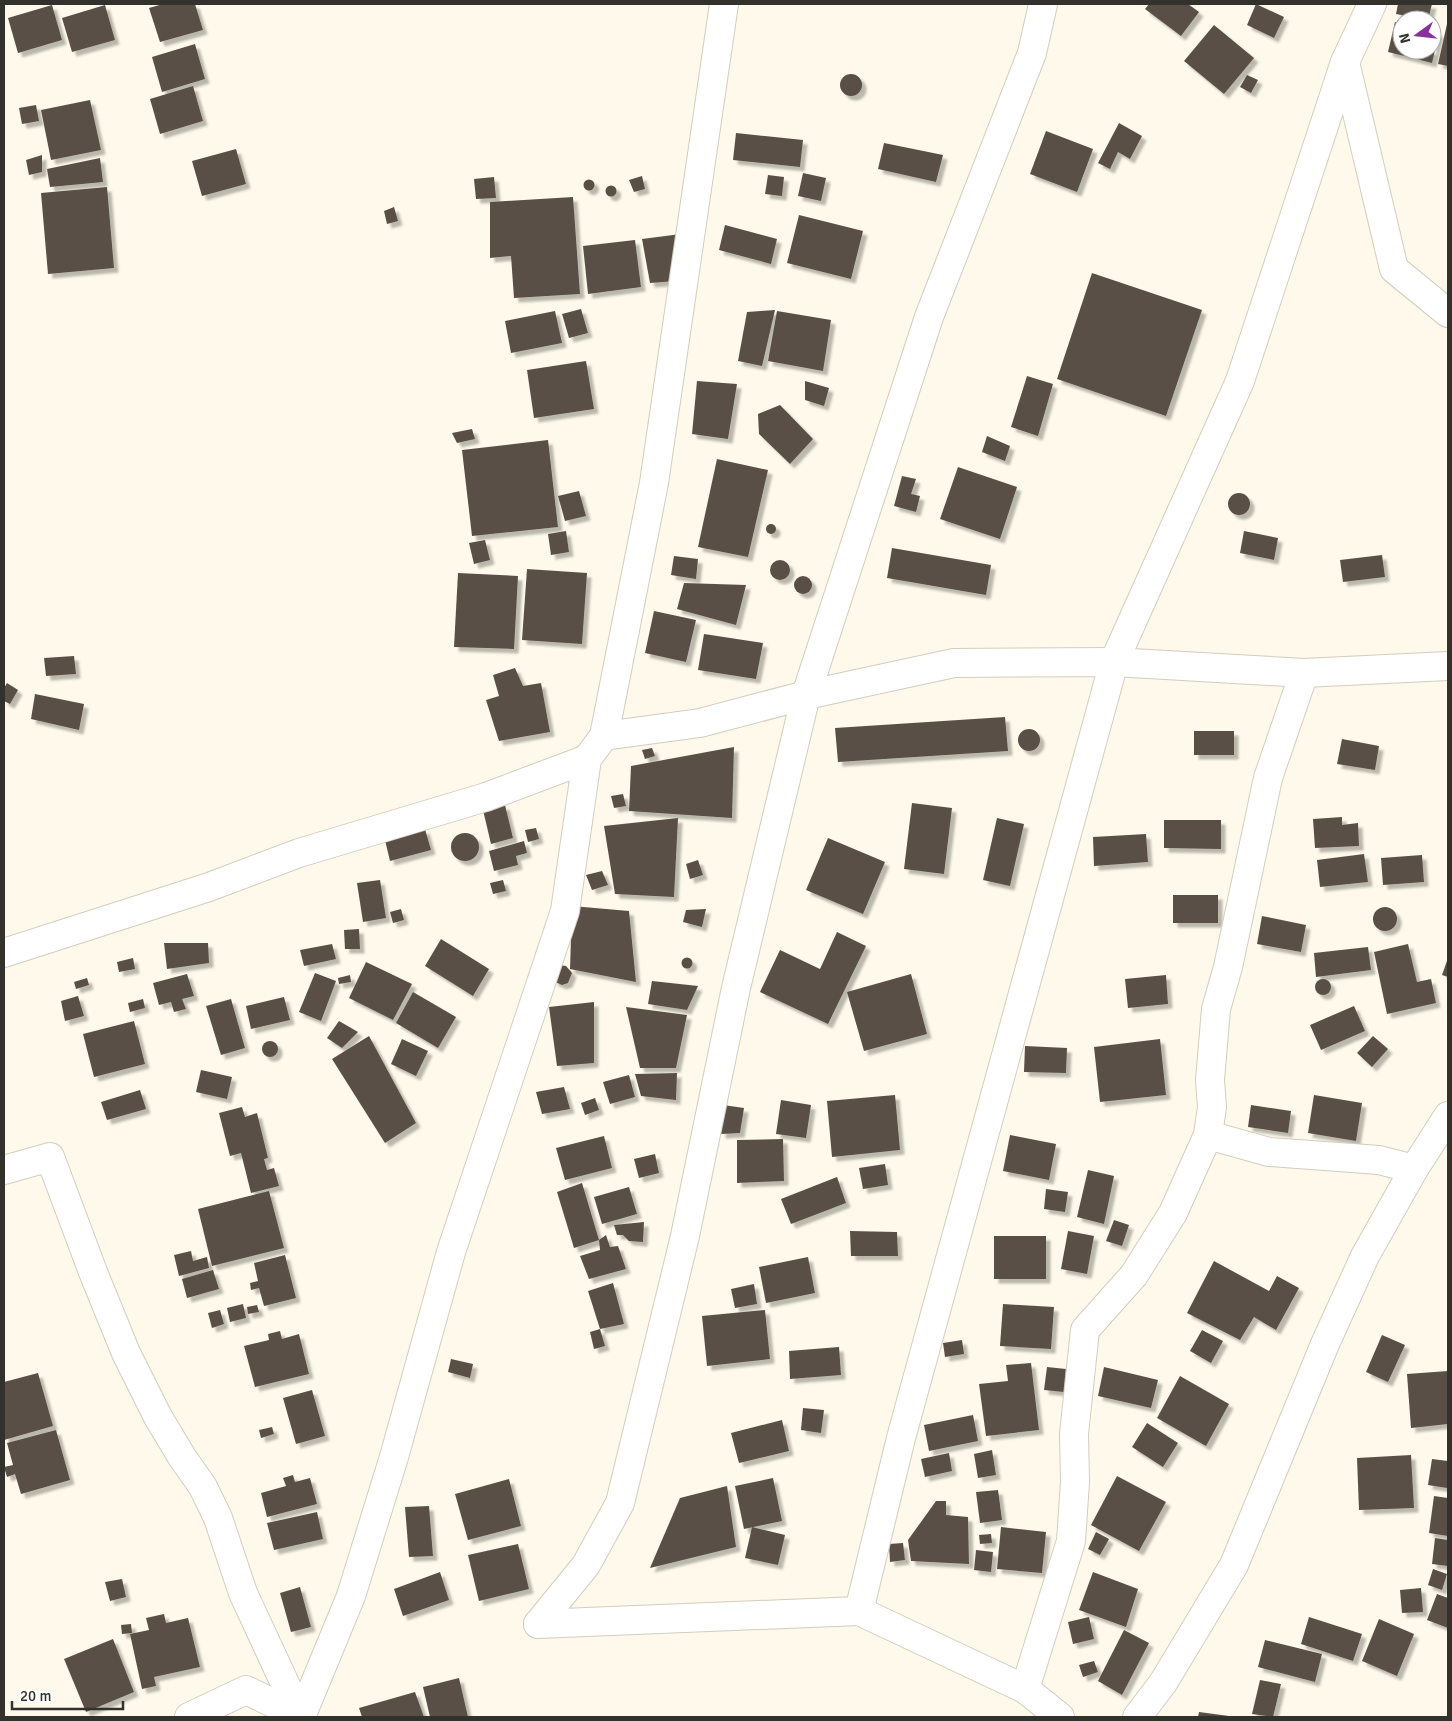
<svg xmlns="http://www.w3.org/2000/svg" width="1452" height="1721" font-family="Signika,sans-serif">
<defs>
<filter id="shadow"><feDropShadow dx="4.5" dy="4.5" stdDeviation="1" flood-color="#0004"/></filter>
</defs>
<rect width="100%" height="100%" fill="#fef9ea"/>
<g fill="#5a5047" filter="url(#shadow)">
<path d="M163,4H195L203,30L160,42L149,8Z"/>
<path d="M1149,4H1188L1199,12L1181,36L1145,9Z"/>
<path d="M1256,4L1284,17L1274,38L1247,25Z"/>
<path d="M1398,4H1432L1428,20L1396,14Z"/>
<path d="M52,5L62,40L18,53L8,18Z"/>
<path d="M105,5L115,40L72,52L62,18Z"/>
<path d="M1395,22L1402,24V50H1432V31L1439,33L1432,63L1388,52Z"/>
<path d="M1447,24H1448V66L1438,64Z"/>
<path d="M1214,25L1254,58L1224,94L1184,61Z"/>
<path d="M195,44L205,79L162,92L152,57Z"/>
<circle cx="851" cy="85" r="11"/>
<path d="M1247,75L1258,80L1251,93L1240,87Z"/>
<path d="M193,86L203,121L160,134L150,99Z"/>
<path d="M90,100L101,150L51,160L41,110Z"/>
<path d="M36,105L39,121L22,124L19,108Z"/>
<path d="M1119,123L1142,136L1130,159L1118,152L1110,169L1098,163Z"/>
<path d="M1046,131L1093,149L1077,192L1030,174Z"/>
<path d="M736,133L803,140L800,167L733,160Z"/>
<path d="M884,143L943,155L936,182L878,169Z"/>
<path d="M236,149L246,184L202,196L192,161Z"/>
<path d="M42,155V172L29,175L26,160Z"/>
<path d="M100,158L103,182L50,187L47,169Z"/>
<path d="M803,173L826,178L821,201L798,196Z"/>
<path d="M768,175L784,177L782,196L765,194Z"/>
<path d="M642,176L645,189L634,192L629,180Z"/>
<path d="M494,177L496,198L476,199L474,179Z"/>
<circle cx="589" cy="185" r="5.5"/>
<circle cx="611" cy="191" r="5.5"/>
<path d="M107,187L114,268L48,274L41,193Z"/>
<path d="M573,197L580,294L514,298L511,256L490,258V202Z"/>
<path d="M394,207L398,221L387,224L384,211Z"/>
<path d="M799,215L863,231L851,279L787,263Z"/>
<path d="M725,225L777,239L771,264L719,250Z"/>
<path d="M681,234L675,281L650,283L642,239Z"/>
<path d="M635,240L641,287L588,294L583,246Z"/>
<path d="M1092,273L1202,310L1166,416L1057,379Z"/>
<path d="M581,309L588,333L569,338L562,314Z"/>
<path d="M775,310L762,366L738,361L747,312Z"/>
<path d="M555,311L562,343L511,353L505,321Z"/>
<path d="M777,311L831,320L823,371L768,361Z"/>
<path d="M586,361L594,409L534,418L527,370Z"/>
<path d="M1027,376L1053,384L1038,436L1011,427Z"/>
<path d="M697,381L737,384L728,439L692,434Z"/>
<path d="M805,381L829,388L824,406L805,400Z"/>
<path d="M780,405L813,439L790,464L759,434L758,414Z"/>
<path d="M472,429L475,439L457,443L452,433Z"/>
<path d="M987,436L1010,446L1005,461L982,452Z"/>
<path d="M548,440L558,527L472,536L462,450Z"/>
<path d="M717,459L768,470L748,557L698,547Z"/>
<path d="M958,467L1017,487L1000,539L940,519Z"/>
<path d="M902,476L916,479L911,494L920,496L916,512L894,506Z"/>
<path d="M579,491L586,516L565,521L558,496Z"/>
<circle cx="1239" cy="504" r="11"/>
<circle cx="771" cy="529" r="5"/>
<path d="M566,531L569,552L551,555L548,534Z"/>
<path d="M1244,531L1278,538L1274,560L1240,553Z"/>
<path d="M485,540L490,560L474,564L469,543Z"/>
<path d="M892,548L991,565L986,595L887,578Z"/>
<path d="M1382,555L1385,577L1343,582L1340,560Z"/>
<path d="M674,556L698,559L696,579L671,575Z"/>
<circle cx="780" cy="570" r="10"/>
<path d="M527,569L587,573L582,644L522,640Z"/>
<path d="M458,573L518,576L514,649L454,647Z"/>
<circle cx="803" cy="585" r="9"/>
<path d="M684,583L746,585L736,625L677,609Z"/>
<path d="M654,611L696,620L686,662L645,653Z"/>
<path d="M704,634L763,643L756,679L698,670Z"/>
<path d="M74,656L76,674L46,676L44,658Z"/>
<path d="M515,668L523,686L541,683L550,732L499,741L486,700L499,696L493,675Z"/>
<path d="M7,683L18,690L10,704L4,701V688Z"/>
<path d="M35,694L84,704L79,730L31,719Z"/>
<path d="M1005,717L1008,751L838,762L835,728Z"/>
<circle cx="1029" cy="740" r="11"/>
<rect x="1194" y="731" width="40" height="24"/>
<path d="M1342,739L1379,746L1375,770L1337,764Z"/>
<path d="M734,747L732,818L629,811L631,766Z"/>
<path d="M652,748L655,756L645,759L642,750Z"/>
<path d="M623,794L626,806L614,808L611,796Z"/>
<path d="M912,803L952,808L944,874L904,869Z"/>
<path d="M505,805L513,838L491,844L483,810Z"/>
<path d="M1342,817V825L1358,823L1359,846L1315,848L1313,819Z"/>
<path d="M678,818L674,897L615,894L604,826Z"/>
<path d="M997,818L1024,824L1010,886L983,880Z"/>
<path d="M1164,820H1221V849L1164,848Z"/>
<path d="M536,828L539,839L528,842L525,830Z"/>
<path d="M425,829L431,850L390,861L385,840Z"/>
<circle cx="465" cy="847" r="14"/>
<path d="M1146,834L1148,862L1094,866L1093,837Z"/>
<path d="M828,838L885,862L863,914L806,890Z"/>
<path d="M524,841L527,853L516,856L518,865L494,871L489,851Z"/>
<path d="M1364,854L1368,882L1320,887L1317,860Z"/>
<path d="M1422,855L1424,882L1383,885L1381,858Z"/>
<path d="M698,860L703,875L690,879L686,864Z"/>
<path d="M602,871L608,885L592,890L586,875Z"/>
<path d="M380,880L386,918L363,922L357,883Z"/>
<path d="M503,880L506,891L493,894L490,883Z"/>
<rect x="1173" y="895" width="45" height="28"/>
<path d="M572,906L629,911L636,982L570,969Z"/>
<circle cx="1385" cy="919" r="12"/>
<path d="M401,909L404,920L393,923L390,912Z"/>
<path d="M706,909L702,927L683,922L686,910Z"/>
<path d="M1262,916L1306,925L1301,952L1257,944Z"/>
<path d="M359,929L360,949H345L344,930Z"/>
<path d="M837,932L866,946L828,1024L760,992L780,950L820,969Z"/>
<path d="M441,939L489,969L473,996L425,966Z"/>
<path d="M164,943H208L209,963L167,969Z"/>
<path d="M332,944L336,959L304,966L300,950Z"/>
<path d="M1408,944L1417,982L1431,979L1436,1003L1387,1014L1374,952Z"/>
<path d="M1368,947L1371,970L1316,977L1314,953Z"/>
<circle cx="687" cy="963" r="5.5"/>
<path d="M133,958L135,969L119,972L117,962Z"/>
<path d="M1448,958V977L1442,975Z"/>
<path d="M366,962L412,984L393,1020L349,998Z"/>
<path d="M559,965L566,966L572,973L568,983L562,985L553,981Z"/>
<path d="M315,973L336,981L321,1021L299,1012Z"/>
<path d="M187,974L194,996L182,999L186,1009L174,1012L171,1002L159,1005L153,983Z"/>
<path d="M911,974L927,1034L864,1051L847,992Z"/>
<path d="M350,975L351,982L339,984L338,978Z"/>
<path d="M1166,975L1168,1004L1128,1008L1125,979Z"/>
<path d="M87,978L89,985L76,989L74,982Z"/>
<circle cx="1323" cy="987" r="8"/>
<path d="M652,981L698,986L687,1010L648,1004Z"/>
<path d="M413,992L456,1017L438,1048L396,1023Z"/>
<path d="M78,996L84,1016L65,1021L61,1001Z"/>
<path d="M284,997L290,1020L251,1029L246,1006Z"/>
<path d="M143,999L145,1008L130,1012L128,1003Z"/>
<path d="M231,999L245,1048L221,1055L206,1006Z"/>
<path d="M594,1002V1063L557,1066L549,1007Z"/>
<path d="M1354,1006L1365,1031L1321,1050L1310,1025Z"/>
<path d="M626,1007L687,1015L676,1068H640Z"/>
<path d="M134,1021L145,1064L94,1077L83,1034Z"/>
<path d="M339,1021L358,1032L342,1048L327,1038Z"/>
<path d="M369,1036L416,1123L385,1143L332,1059Z"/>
<path d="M1373,1036L1388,1049L1372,1067L1357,1053Z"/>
<path d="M402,1039L428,1051L416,1076L391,1064Z"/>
<path d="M1160,1039L1166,1095L1100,1102L1094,1047Z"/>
<circle cx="270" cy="1049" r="8"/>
<path d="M1025,1046L1067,1048L1066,1073L1024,1072Z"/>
<path d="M201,1070L232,1077L227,1099L196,1092Z"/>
<path d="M677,1073L676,1100L641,1096L635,1074Z"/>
<path d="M629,1075L635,1097L610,1104L603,1082Z"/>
<path d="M564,1087L570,1109L542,1114L536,1092Z"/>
<path d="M140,1090L146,1109L107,1120L101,1102Z"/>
<path d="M895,1095L900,1150L832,1157L827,1101Z"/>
<path d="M1314,1095L1362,1103L1356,1141L1308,1133Z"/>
<path d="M595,1098L599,1110L585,1115L581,1103Z"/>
<path d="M781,1100L811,1105L806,1138L776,1134Z"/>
<path d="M723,1105L744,1108L740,1133L721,1134Z"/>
<path d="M1251,1105L1291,1111L1288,1133L1248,1127Z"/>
<path d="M242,1107L245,1117L257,1113L268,1158L264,1159L267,1170L274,1168L279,1186L251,1193L241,1153L230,1156L219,1113Z"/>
<path d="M1010,1135L1056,1144L1049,1180L1003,1171Z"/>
<path d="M604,1136L612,1168L565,1180L556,1148Z"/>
<path d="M783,1139L784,1181L737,1183V1140Z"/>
<path d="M655,1154L659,1173L639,1178L634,1159Z"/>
<path d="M885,1164L888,1185L863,1189L859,1168Z"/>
<path d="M1088,1170L1114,1176L1104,1224L1077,1217Z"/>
<path d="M837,1177L846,1203L791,1224L781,1199Z"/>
<path d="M582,1183L599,1240L574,1248L557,1192Z"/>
<path d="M629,1187L637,1214L602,1224L594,1197Z"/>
<path d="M1046,1189L1068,1192L1065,1212L1044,1209Z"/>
<path d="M269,1191L284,1248L212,1266L198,1209Z"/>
<path d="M1114,1220L1129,1225L1122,1246L1106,1241Z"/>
<path d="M644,1222L643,1242L629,1241L623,1235H617L614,1225Z"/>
<path d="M850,1231L897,1232L898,1256H851Z"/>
<path d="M1068,1231L1094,1236L1087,1274L1061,1269Z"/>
<path d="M606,1235L610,1247L618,1246L626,1269L589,1279L580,1256L600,1250L599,1240Z"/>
<rect x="994" y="1236" width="52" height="43"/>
<path d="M191,1251L193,1261L207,1257L209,1268L179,1276L174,1255Z"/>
<path d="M285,1255L296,1298L264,1306L259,1288L251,1290L250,1283L258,1281L254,1263Z"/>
<path d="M808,1257L815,1293L766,1303L759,1267Z"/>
<path d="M1214,1261L1269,1291L1277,1276L1299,1288L1276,1330L1254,1317L1240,1340L1187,1313Z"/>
<path d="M213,1270L219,1289L187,1298L182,1279Z"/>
<path d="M613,1283L624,1324L600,1329L588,1291Z"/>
<path d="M754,1284L757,1304L735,1308L731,1289Z"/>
<path d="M243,1304L246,1318L230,1322L227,1308Z"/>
<path d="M1003,1304L1054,1307L1051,1349L1000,1346Z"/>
<path d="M257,1305L259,1312L248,1314L247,1307Z"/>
<path d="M220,1310L224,1324L212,1328L208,1313Z"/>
<path d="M765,1310L770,1359L707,1366L702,1316Z"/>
<path d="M600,1329L605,1346L594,1349L590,1332Z"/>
<path d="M1202,1330L1223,1341L1211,1363L1190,1351Z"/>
<path d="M280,1331L282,1339L299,1334L309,1374L255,1387L244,1346L269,1340L268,1334Z"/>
<path d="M1382,1335L1405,1345L1388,1382L1366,1372Z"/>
<path d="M962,1340L964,1354L945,1357L943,1343Z"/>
<path d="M839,1347L841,1375L790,1379L789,1351Z"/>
<path d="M451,1359L473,1364L470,1378L448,1372Z"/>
<path d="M1031,1363L1039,1430L986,1436L979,1384L1008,1381L1006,1365Z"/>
<path d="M1047,1367L1066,1369L1064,1392L1044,1390Z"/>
<path d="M1104,1367L1158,1380L1151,1408L1098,1396Z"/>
<path d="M1448,1371V1424L1411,1428L1407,1374Z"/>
<path d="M38,1373L53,1426L4,1440V1382Z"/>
<path d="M1180,1376L1229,1404L1206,1446L1157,1418Z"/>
<path d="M312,1390L325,1436L296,1444L283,1398Z"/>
<path d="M803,1408L824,1410L821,1433L801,1430Z"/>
<path d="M973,1415L978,1441L929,1451L924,1425Z"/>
<path d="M782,1420L789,1451L739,1463L731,1433Z"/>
<path d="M1147,1423L1178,1443L1163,1467L1132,1447Z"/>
<path d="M272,1427L274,1434L261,1438L259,1430Z"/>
<path d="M56,1430L70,1480L21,1494L15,1474L7,1477L4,1467L13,1465L7,1443Z"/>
<path d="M992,1450L996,1475L978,1478L974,1454Z"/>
<path d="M949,1453L952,1471L925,1477L921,1459Z"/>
<path d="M1411,1455L1414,1508L1359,1510L1357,1458Z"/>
<path d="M1432,1459L1448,1461L1447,1488L1428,1485Z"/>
<path d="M293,1475L295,1482L310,1478L317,1504L267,1517L261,1493L286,1486L283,1478Z"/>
<path d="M1117,1476L1166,1502L1139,1551L1091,1525Z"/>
<path d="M773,1478L782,1521L744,1529L735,1486Z"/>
<path d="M509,1479L521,1526L468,1540L455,1494Z"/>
<path d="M727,1486L736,1547L650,1568L680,1498Z"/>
<path d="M998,1490L1002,1520L980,1523L976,1492Z"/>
<path d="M1434,1496L1448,1498V1536L1429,1533Z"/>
<path d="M936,1501H946V1515L968,1517L969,1564L911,1561L908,1540Z"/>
<path d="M429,1506L433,1556L409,1557L405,1507Z"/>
<path d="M317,1512L323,1539L274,1550L267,1523Z"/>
<path d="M752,1527L785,1535L778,1565L745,1558Z"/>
<path d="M1001,1527L1046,1532L1042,1573L997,1569Z"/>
<path d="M1096,1532L1109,1539L1100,1555L1088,1549Z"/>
<path d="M991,1534L992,1543L980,1544L979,1535Z"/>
<path d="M1435,1538L1448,1540V1566L1432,1564Z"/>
<path d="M903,1543L905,1560L890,1562L889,1544Z"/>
<path d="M518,1544L529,1589L479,1601L468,1555Z"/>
<path d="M976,1550L993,1552L991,1572L974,1570Z"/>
<path d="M1433,1569L1447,1574L1442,1590L1428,1585Z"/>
<path d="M440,1572L449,1600L403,1616L394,1589Z"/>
<path d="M1093,1572L1138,1589L1126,1627L1079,1610Z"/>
<path d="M122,1579L126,1597L110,1601L105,1582Z"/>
<path d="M300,1587L311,1627L291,1632L280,1593Z"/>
<path d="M1421,1588L1423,1612L1402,1613L1400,1590Z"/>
<path d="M1437,1594L1448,1598V1628L1427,1620Z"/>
<path d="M164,1614L166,1623L188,1618L200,1667L154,1677L156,1686L142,1689L130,1634L149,1630L146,1618Z"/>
<path d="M1089,1617L1094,1639L1073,1644L1068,1622Z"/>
<path d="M1309,1617L1362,1634L1353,1661L1301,1644Z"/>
<path d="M1379,1619L1414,1634L1397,1676L1362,1661Z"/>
<path d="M131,1624L132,1633L122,1634L121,1625Z"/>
<path d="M1124,1630L1149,1643L1122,1695L1098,1681Z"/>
<path d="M113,1639L134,1692L86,1712L64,1659Z"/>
<path d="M1265,1640L1322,1654L1315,1682L1258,1667Z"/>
<path d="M1094,1661L1098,1672L1083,1677L1079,1665Z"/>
<path d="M459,1678L468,1717H430L423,1687Z"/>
<path d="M1260,1680L1281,1684L1273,1717L1252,1714Z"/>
<path d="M415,1692L424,1717H362L359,1708Z"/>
<path d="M1199,1712L1229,1716V1717H1198Z"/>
</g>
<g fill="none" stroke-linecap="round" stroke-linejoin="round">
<g stroke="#d2cdbe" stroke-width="30">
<g id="minor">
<path d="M1372,4L1345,62L1394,269L1448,313"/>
<path d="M604,736L700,723L806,695L954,663L1114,662L1304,673L1448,666"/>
<path d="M4,953L209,887L299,853L486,797L587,759"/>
<path d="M1208,1135L1269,1152L1379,1160L1414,1169L1448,1116"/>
<path d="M4,1170L50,1157L93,1272L126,1353L158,1417L182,1457L203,1487L218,1518L243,1593L300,1716"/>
<path d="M859,1611L901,1438L1114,662L1240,381L1345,62"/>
<path d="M538,1624L586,1565L620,1503L685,1236L736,988L806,695L929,317L1032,53L1043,4"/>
<path d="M538,1624L859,1611L1025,1689L1060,1717"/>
<path d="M1025,1689L1071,1541L1075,1482L1074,1434L1085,1330L1134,1275L1173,1213L1208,1135L1212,1107L1210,1080L1216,1009L1228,967L1268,778L1304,673"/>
<path d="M189,1717L246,1690L300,1716"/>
<path d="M301,1717L351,1596L394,1457L451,1252L565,911L587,759L604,736L654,483L724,4"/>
<path d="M1137,1717L1163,1683L1234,1565L1325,1344L1365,1256L1414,1169"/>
</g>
</g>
<use href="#minor" stroke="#fff" stroke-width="28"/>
</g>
<rect width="1452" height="1721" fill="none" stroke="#33312b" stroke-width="10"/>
<g transform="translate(1417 35) rotate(255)"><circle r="24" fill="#ffffff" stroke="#adadaa"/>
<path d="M0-4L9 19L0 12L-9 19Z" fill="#87319f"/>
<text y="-8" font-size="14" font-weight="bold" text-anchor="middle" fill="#33312b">N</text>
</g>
<path d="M12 1701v8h111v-8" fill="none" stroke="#33312b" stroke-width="2.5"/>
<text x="20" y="1701" font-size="15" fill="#33312b" stroke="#ffffff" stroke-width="4" paint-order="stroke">20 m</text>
</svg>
